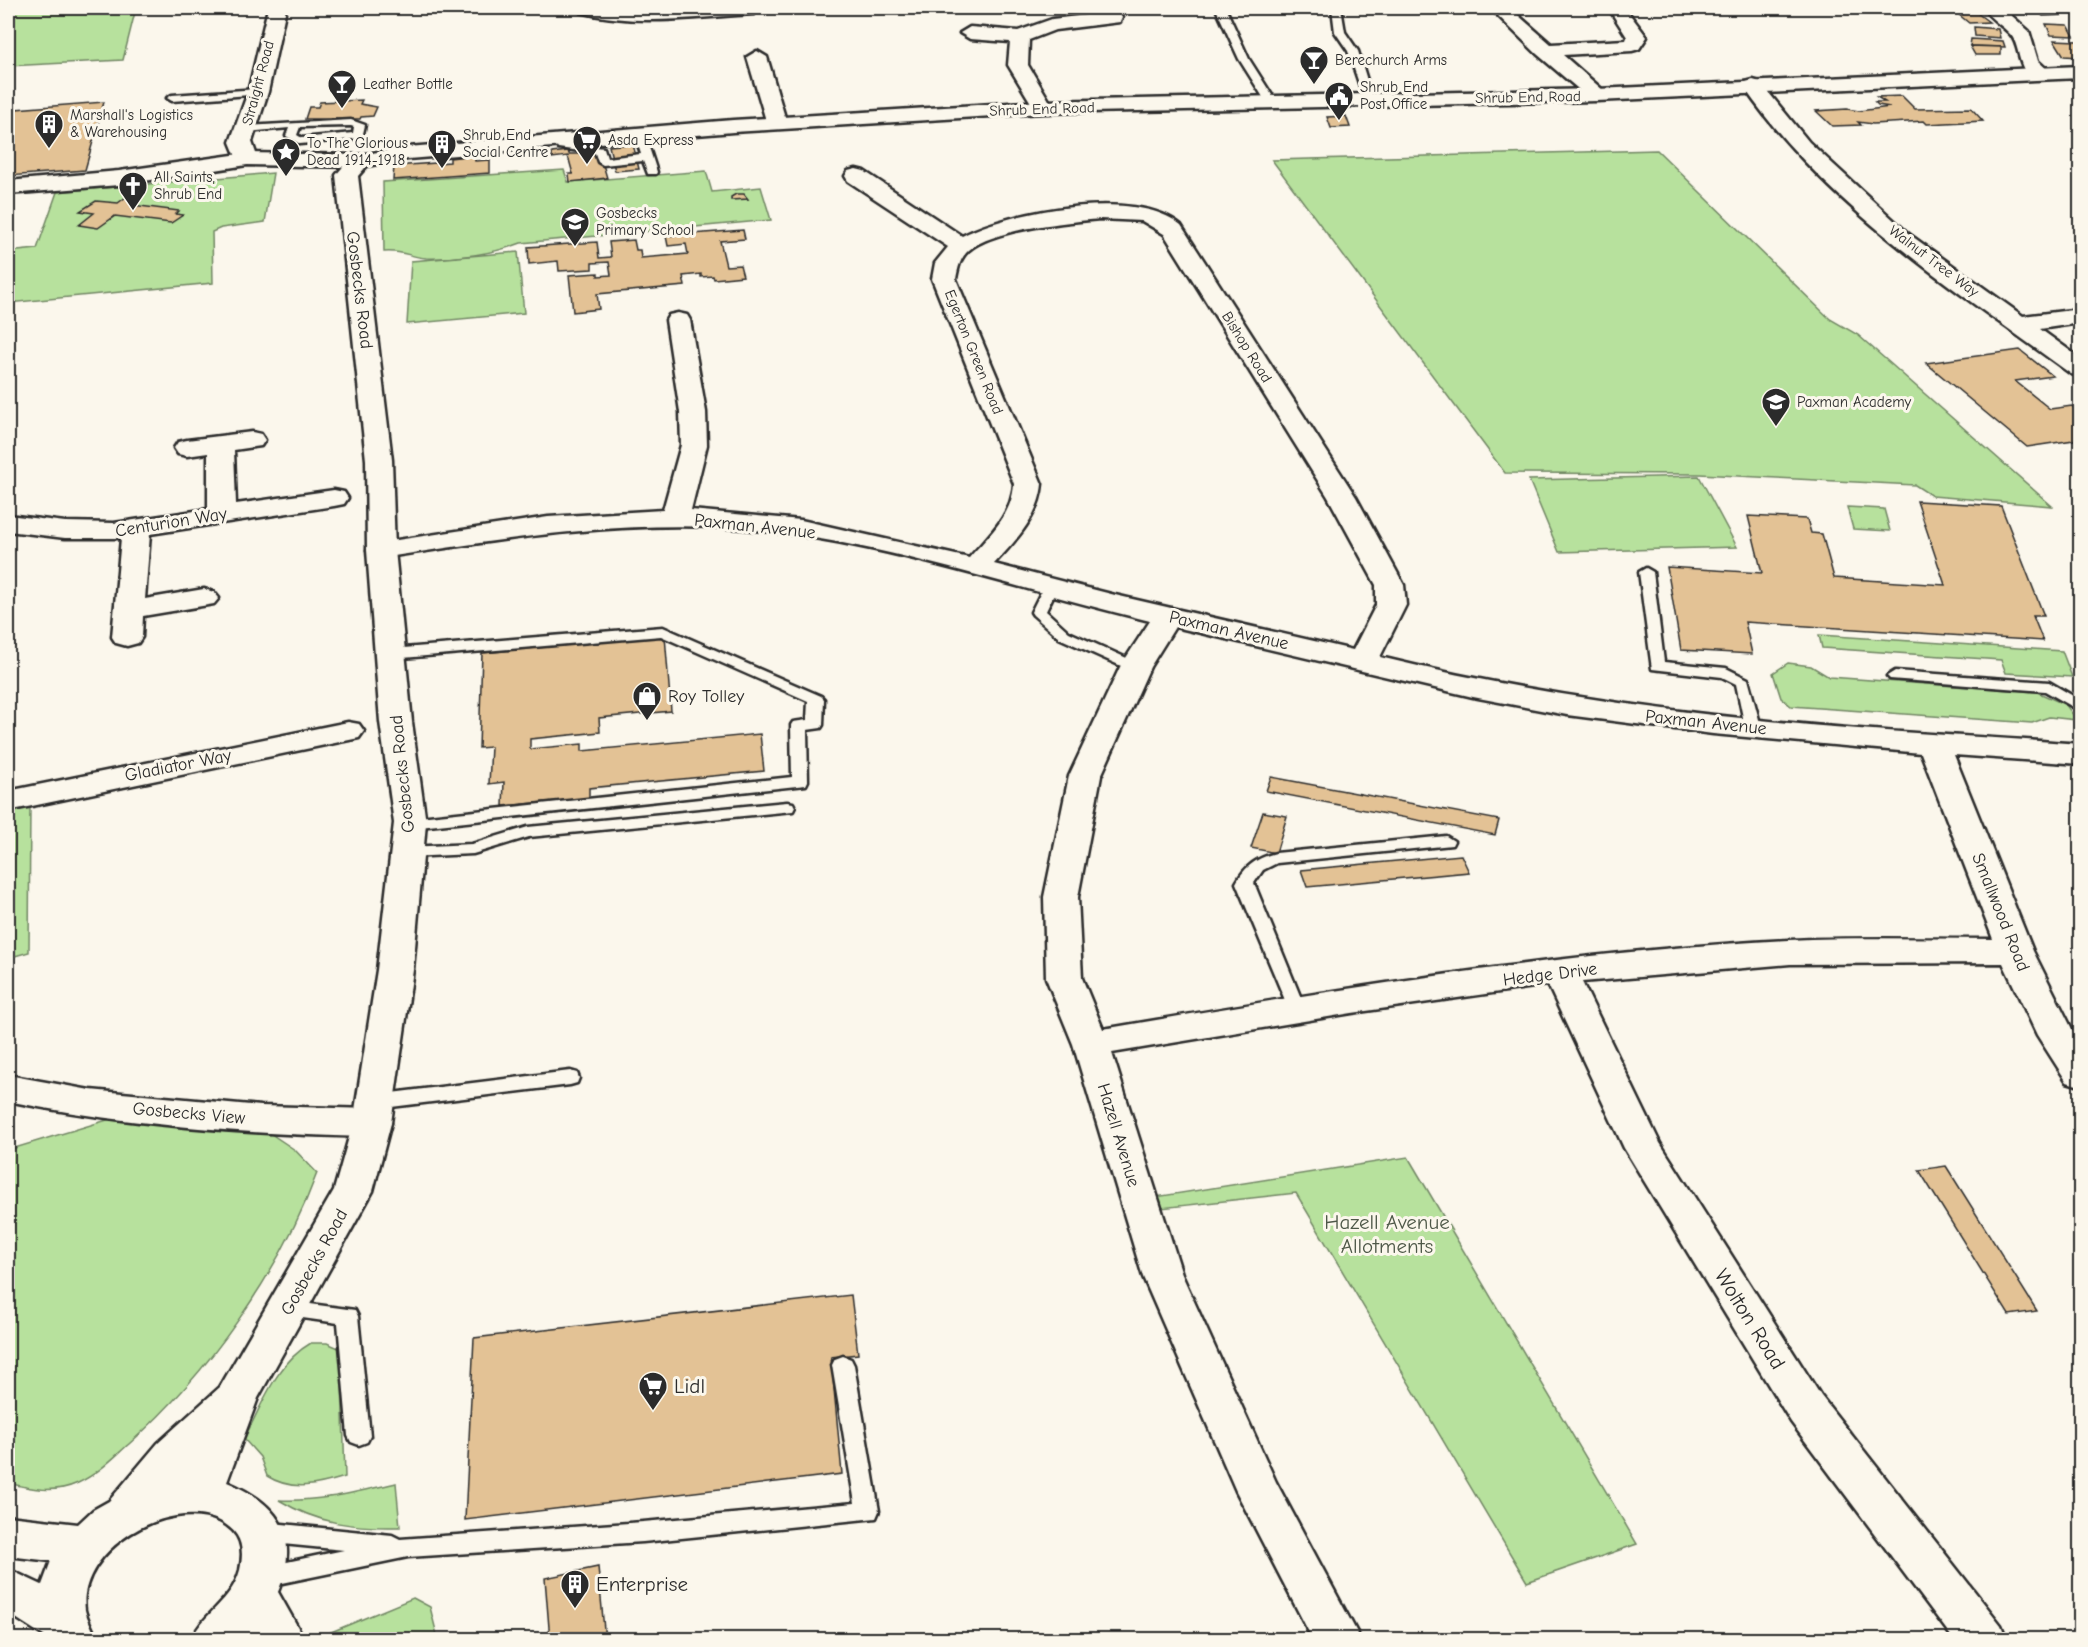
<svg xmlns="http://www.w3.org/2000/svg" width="2088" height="1647" font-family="'Comic Neue',sans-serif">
<rect width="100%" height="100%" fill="#fbf7ec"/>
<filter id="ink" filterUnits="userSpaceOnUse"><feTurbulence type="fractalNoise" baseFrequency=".0167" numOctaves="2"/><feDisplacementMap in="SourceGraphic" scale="12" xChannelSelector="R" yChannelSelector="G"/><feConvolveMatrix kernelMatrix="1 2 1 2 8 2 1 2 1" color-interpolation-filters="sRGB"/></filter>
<g filter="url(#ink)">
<g fill="#b7e19d" stroke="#718664" stroke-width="1.5">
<path d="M8,8H136L123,60L8,66Z"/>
<path d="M1657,150L1830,319L1858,335L2052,506L1932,496L1915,485L1699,474L1505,473L1272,160Z"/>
<path d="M564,170L568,182L706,171L712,192L761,187L771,220L521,243C493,254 456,259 426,258C411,257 401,250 384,252L383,182Z"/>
<path d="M273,173L265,222L221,228L212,232L213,283L8,303V252L37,249L57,192Z"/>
<path d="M518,252L524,313L407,324L411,261Z"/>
<path d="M1699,476L1737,547L1559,552L1529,480Z"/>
<path d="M1847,507L1884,509L1890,531L1853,529Z"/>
<path d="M1819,635L2062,651L2072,677L2006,673L2001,660L1822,648Z"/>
<path d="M1788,663L1811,666L1829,677L2037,692L2066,705L2077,720L2049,717L2032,723L1791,706L1781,698L1773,673Z"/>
<path d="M30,804L29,952L8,958V809Z"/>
<path d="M117,1117L271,1134L295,1150L317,1173C281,1271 207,1375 129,1444C113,1458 98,1474 78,1483C54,1494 32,1489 8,1483V1150Z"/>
<path d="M1408,1157L1637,1544L1527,1582L1296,1193L1152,1209L1149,1198Z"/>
<path d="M311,1343H327L341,1349L345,1477C319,1485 292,1492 267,1476L260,1457L244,1439C262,1405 276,1363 311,1343Z"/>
<path d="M396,1483L400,1527C355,1528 318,1524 279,1500C320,1502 356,1492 396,1483Z"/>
<path d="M413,1598L430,1607L438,1639L326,1640L324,1635Z"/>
</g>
<g fill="#e3c295" stroke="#2b2b2b" stroke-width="1.5">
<path d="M2056,9L2063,15L2043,16L2036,10Z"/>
<path d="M1977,13L1989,22L1969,23L1958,14Z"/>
<path d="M2046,24L2068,25L2074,36L2051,35Z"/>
<path d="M1974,27L1998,29L2000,38L1975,36Z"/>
<path d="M1971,39L2003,41L2005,47L1970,46Z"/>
<path d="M2054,40L2077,41L2080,46V57L2064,56Z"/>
<path d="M1970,46L2001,47V55H1975Z"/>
<path d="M1902,96L1915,109L1971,108L1983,121L1927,124L1924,121L1873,124L1858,122L1861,125L1832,126L1816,111L1847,109L1859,111L1890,107L1878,105L1875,102H1885L1877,97Z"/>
<path d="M362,100L360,104L377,107L373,116L361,117L360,119H305L309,107H318L320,102Z"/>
<path d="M104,102L85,170L8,176V131L15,109Z"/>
<path d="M1346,116L1350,127L1331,128L1327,117Z"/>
<path d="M633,144L639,169L615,171L609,146Z"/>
<path d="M568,151L569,154H600L607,178L570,182L569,174H573L568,156L552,158V153Z"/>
<path d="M475,155V161L490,160V173L393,180L394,166L450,162V158Z"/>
<path d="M736,194H744L748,199L731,200V197Z"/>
<path d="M126,197L140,200L132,205L179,211L176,214L183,215L171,223L115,216L98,228L79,225L94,213L80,211L96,201L118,203Z"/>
<path d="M743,230L745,239L720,241L726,266L740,265L743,276L714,279L713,276L701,277V274L683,276L685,286L597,294L599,309L573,312L569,275L598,273V276L611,275L609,262L592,263V269L559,271L558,261L529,264L528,247L597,242L599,258L611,257L609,242L634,240L636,250H640L641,258L688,254L686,244L668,246L666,236Z"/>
<path d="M2020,350L2053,376L2015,381L2050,409L2072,406L2080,413V439L2027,447L1926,363Z"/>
<path d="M1917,501L2001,506L2044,616H2033L2043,641L1745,622L1752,654L1681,650L1667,567L1762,573L1748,516L1807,519L1811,533L1822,534L1834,578L1945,585Z"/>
<path d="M665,636L671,711L599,718L600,732L530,739V749L582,744V751L760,734L764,771L589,788V798L503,806L504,782L489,784L491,747L479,748L482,653Z"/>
<path d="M1271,777L1499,820L1495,835L1266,791Z"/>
<path d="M1263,812L1287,816L1276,853L1251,848Z"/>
<path d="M1461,855L1469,872L1307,887L1301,870Z"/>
<path d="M1946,1166L2037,1311L2009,1315L1919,1170Z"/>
<path d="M851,1295L858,1354L831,1357L842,1474L465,1520L474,1338Z"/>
<path d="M598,1567L605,1640H550L545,1578Z"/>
</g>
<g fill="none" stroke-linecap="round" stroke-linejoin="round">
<g stroke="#2b2b2b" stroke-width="5">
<g id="service">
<path d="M1222,8L1227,11L1249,59L1277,103L1276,105H1268L1239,59L1217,11Z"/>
<path d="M1332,8H1341L1345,32L1358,51L1374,103L1365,101L1348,51L1335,32Z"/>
<path d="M258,89L263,92L262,94L172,101L167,98L172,95Z"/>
<path d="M351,120L365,125L362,138L300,144L286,136L289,128L246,132L241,129L246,126ZM351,126L354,127L353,133L302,138L297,135L300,127Z"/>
<path d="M640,132L645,135L657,172L656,174H648L643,161L603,165L598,162L595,153L558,148L554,141L559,138L566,143L604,148L607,158L641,154L635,135Z"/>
<path d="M1646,568L1653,572L1664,662L1726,668L1748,679L1761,727L1759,730L1753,732L1745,727L1736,684L1722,677L1652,669L1639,572Z"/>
<path d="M1050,584L1057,588L1046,611L1069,632L1140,664L1143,667L1140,670H1130L1059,638L1033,615L1031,612L1043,588Z"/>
<path d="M663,627L821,696L824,699L823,725L821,728L807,730L808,781L806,785L410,828L404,827L402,823L410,818L792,777L791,725L793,722L807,720L808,701L661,636L391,659L383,654L391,649Z"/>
<path d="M1895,671L2049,682L2080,700V711L2045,691L1890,679L1887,676Z"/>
<path d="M787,802L793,803L795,807L793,811L529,837L473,854L407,857L399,852L407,847L472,844L528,827Z"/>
<path d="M1446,836L1454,841L1452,845L1277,863L1263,870L1254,883L1305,1008L1302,1012H1290L1236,883C1246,865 1257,858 1276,853Z"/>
<path d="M570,1071L577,1073L579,1078L577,1083L570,1085L375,1109L368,1107L366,1102L368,1097L375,1095Z"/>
<path d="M288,1301L355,1310L358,1316L370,1436L367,1442L359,1445L351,1442L348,1436L338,1323L281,1315L278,1309L281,1303Z"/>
<path d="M843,1356L851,1359L854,1365L879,1511L876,1518L643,1542L408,1557L263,1587L255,1584L251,1577L255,1570L263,1567L344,1550L262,1542L254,1539L251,1532L254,1525L262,1522L392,1535L400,1539L643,1522L855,1503L832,1365L835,1359Z"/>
</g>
</g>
<g stroke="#2b2b2b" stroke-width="5">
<g id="minor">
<path d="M268,8H287L278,14L270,12Z"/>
<path d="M578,8H763L754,14C695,17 638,27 580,12Z"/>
<path d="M1490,8H1510L1551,44L1626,40L1627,37L1611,12L1613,8H1625L1647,37L1639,49L1632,51L1563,55L1604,91L1607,95L1604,99H1590L1537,54Z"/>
<path d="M1983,8H2003L2029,31L2038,61L2050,72L2047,76C2015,84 2023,49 2011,35C2002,25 1990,19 1983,8Z"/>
<path d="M1113,12L1120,14L1122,18L1120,22L1055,30L1029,40L1028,65L1053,107L1050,111H1036L1008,65L1010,42L970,39L960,33L970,27L1018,31L1052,19Z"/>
<path d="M757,51L767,57L787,124L784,128H770L767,124L747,57Z"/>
<path d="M1753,80L1760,82L1809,142L1909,234L2023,316L2080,309V323L2040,329L2080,358V376L2071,374C1955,289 1826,207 1743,86L1746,82Z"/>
<path d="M856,169L864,171L962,236C1011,211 1136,187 1181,225L1356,497L1404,585L1406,605L1380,657C1538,696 1697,716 1859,729C1933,735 2007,738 2080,744V764L1954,755L2033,951L2080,1045V1086L2067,1082L2037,1035L2003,963L1790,964L1582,982L1660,1143L1821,1396L2001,1625L2007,1640H1954L1791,1422L1624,1148L1548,985L1352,1013L1112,1053L1183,1277L1276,1482L1361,1640H1313L1236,1491L1143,1277L1073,1044L1046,978L1044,897L1069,776L1120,667L1150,621C1007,587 863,534 715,527C603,522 492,541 381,558L371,556L367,550L371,544L548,517L663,510L681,445L680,412L666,320L669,315L678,313L687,315L690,320L706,412L707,445L691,510L801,520L969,558C989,535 1012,516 1014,484L932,279L935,263L948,247L848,181L845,176L848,171ZM1100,219L1142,221L1164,234L1328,497L1376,585V605L1353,650L1115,595L994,564C1015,541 1039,517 1042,484L956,279C958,268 960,258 969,250C994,229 1067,222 1100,219ZM1175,627L1473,697L1567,715L1713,734L1921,753L1993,939C1925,939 1857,937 1789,940C1559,952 1331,990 1103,1029L1082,978L1078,897L1101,776L1150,667Z"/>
<path d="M252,432L261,434L265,440L261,446L234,450L236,504L334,490L344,492L348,498L344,504L334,506L150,534L145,599L204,589L214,592L219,598L214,604L143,616L142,637L138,643L127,646L116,643L112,637L121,538H65L8,531V515L65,522L114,523L208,509V453L187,456L178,454L174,448L178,442L187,440Z"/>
<path d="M348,722L359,724L364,731L359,738L8,811V791Z"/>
<path d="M8,1075L90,1090L261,1106L372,1109L386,1113L391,1123L386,1133L372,1137C250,1134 128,1126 8,1101Z"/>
</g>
</g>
<g stroke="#2b2b2b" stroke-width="5">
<g id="tertiary">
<path d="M268,8H286L268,92L252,142L258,159L255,164H239L230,142L248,92Z"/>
<path d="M360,155L368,156L371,161L358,176L392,460L395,550L412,722L426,823L413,970L391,1123L373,1191L258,1398L227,1482C279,1504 301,1536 278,1592L305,1640H256L253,1635L249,1640H191C203,1613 232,1601 240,1570C245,1547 241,1532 220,1521C169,1496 77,1550 85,1610C87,1619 94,1631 97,1640H50L8,1613V1569L42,1585L51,1561L8,1556V1516L78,1524L93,1510L109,1501L158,1443L220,1387L334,1190L353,1123L377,970L394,823L380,722L367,550L366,460L336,175L352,156Z"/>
</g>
</g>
<g stroke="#2b2b2b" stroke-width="5">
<path id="secondary" d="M2080,66V78L1597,101L1043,113L733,132L408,159L360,167L247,165L119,185L8,194V181L119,171L247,153L360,155L408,147L733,120L1043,101L1597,89Z"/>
</g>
<use href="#service" fill="#fbf7ec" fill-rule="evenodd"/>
<use href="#minor" fill="#fbf7ec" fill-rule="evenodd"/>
<use href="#tertiary" fill="#fbf7ec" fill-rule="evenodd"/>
<use href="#secondary" fill="#fbf7ec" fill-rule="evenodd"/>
</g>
</g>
<defs>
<g id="bar-pin" transform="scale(1.5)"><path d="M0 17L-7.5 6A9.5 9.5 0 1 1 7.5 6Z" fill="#2b2b2b" stroke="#fbf7ec"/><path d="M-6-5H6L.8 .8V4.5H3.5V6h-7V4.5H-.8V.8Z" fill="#fff"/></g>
<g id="civic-pin" transform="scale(1.5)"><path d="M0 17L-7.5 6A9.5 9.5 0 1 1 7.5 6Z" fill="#2b2b2b" stroke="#fbf7ec"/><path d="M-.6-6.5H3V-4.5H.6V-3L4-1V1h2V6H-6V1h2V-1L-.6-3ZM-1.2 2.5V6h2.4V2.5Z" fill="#fff"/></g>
<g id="building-pin" transform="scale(1.5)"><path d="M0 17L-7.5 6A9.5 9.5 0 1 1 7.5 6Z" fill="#2b2b2b" stroke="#fbf7ec"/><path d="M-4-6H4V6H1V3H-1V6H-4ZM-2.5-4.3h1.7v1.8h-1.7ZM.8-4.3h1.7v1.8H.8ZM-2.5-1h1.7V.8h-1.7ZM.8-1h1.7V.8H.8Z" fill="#fff"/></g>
<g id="supermarket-pin" transform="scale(1.5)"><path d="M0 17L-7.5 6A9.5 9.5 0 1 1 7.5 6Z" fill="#2b2b2b" stroke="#fbf7ec"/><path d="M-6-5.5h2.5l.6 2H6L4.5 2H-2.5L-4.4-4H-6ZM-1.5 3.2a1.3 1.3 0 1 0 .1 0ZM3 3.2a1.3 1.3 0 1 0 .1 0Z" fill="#fff"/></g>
<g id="sight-pin" transform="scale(1.5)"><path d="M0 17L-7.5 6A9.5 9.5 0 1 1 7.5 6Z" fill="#2b2b2b" stroke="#fbf7ec"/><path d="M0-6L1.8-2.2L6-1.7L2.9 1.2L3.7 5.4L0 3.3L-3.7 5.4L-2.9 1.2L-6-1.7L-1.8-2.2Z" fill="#fff"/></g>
<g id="church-pin" transform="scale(1.5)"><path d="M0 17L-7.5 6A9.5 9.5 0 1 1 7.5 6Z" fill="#2b2b2b" stroke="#fbf7ec"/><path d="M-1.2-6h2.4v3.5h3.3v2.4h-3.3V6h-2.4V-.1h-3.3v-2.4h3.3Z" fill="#fff"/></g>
<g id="school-pin" transform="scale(1.5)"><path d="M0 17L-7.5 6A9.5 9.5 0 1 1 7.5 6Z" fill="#2b2b2b" stroke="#fbf7ec"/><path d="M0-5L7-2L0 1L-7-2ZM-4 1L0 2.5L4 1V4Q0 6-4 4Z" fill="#fff"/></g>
<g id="shop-pin" transform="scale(1.5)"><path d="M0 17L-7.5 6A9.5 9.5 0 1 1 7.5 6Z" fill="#2b2b2b" stroke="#fbf7ec"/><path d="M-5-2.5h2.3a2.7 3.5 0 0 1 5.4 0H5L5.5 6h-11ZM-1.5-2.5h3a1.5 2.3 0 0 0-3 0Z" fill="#fff"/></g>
</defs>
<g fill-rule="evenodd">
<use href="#bar-pin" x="1314" y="60"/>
<use href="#bar-pin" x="342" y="84"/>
<use href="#civic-pin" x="1339" y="96"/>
<use href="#building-pin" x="49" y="124"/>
<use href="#supermarket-pin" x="587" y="140"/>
<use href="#building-pin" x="442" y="144"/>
<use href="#sight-pin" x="286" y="152"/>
<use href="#church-pin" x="133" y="186"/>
<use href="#school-pin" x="575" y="222"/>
<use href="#school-pin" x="1776" y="402"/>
<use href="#shop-pin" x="647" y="696"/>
<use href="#supermarket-pin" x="653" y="1386"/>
<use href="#building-pin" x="575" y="1584"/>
</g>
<g text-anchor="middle" stroke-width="6" stroke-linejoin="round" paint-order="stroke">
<g font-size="15" fill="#2b2b2b" stroke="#fbf7ec" text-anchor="start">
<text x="1335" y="65">Berechurch Arms</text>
<text x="363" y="89">Leather Bottle</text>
<text x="1360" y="92">Shrub End<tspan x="1360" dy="17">Post Office</tspan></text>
<text x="70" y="120">Marshall's Logistics<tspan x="70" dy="17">&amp; Warehousing</tspan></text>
<text x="463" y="140">Shrub End<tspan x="463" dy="17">Social Centre</tspan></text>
<text x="608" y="145">Asda Express</text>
<text x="307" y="148">To The Glorious<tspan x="307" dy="17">Dead 1914-1918</tspan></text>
<text x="154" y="182">All Saints,<tspan x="154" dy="17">Shrub End</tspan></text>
<text x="596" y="218">Gosbecks<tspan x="596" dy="17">Primary School</tspan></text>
<text x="1797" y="407">Paxman Academy</text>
</g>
<g font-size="15" fill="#2b2b2b" stroke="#fbf7ec">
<text transform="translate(258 83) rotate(-75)" y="5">Straight Road</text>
<text transform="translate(1528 97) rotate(-1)" y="5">Shrub End Road</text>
<text transform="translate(1042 109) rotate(-2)" y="5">Shrub End Road</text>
<text transform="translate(1934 261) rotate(37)" y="5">Walnut Tree Way</text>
<text transform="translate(1247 347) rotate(58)" y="5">Bishop Road</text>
<text transform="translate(974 352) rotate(68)" y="5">Egerton Green Road</text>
</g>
<g font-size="18" fill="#2b2b2b" stroke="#fbf7ec">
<text transform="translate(360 290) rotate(83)" y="6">Gosbecks Road</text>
<text transform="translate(171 522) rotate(-9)" y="6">Centurion Way</text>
<text transform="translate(755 526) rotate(6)" y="6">Paxman Avenue</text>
<text transform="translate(1229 630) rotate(13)" y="6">Paxman Avenue</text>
<text transform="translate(1706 722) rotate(6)" y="6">Paxman Avenue</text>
<text transform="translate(178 765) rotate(-11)" y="6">Gladiator Way</text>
<text transform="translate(402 774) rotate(-96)" y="6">Gosbecks Road</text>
<text transform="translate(2001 912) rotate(68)" y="6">Smallwood Road</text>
<text transform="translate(1550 974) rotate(-7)" y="6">Hedge Drive</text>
<text transform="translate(189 1113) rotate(5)" y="6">Gosbecks View</text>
<text transform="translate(1119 1135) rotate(73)" y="6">Hazell Avenue</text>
<text transform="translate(314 1262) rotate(-61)" y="6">Gosbecks Road</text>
</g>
<g font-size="18" fill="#2b2b2b" stroke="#fbf7ec" text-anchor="start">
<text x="668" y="702">Roy Tolley</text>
</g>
<g font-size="21" fill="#4e5848" stroke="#fbf7ec">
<text x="1387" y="1229">Hazell Avenue<tspan x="1387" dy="24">Allotments</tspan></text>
</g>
<g font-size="21" fill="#2b2b2b" stroke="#fbf7ec">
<text transform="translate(1750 1319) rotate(58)" y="7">Wolton Road</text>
</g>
<g font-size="21" fill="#2b2b2b" stroke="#fbf7ec" text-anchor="start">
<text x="674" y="1393">Lidl</text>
<text x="596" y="1591">Enterprise</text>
</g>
</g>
<rect width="2088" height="1647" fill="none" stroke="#fbf7ec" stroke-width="30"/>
<rect x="15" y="15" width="2058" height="1617" fill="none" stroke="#2b2b2b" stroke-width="2" filter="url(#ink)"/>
</svg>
